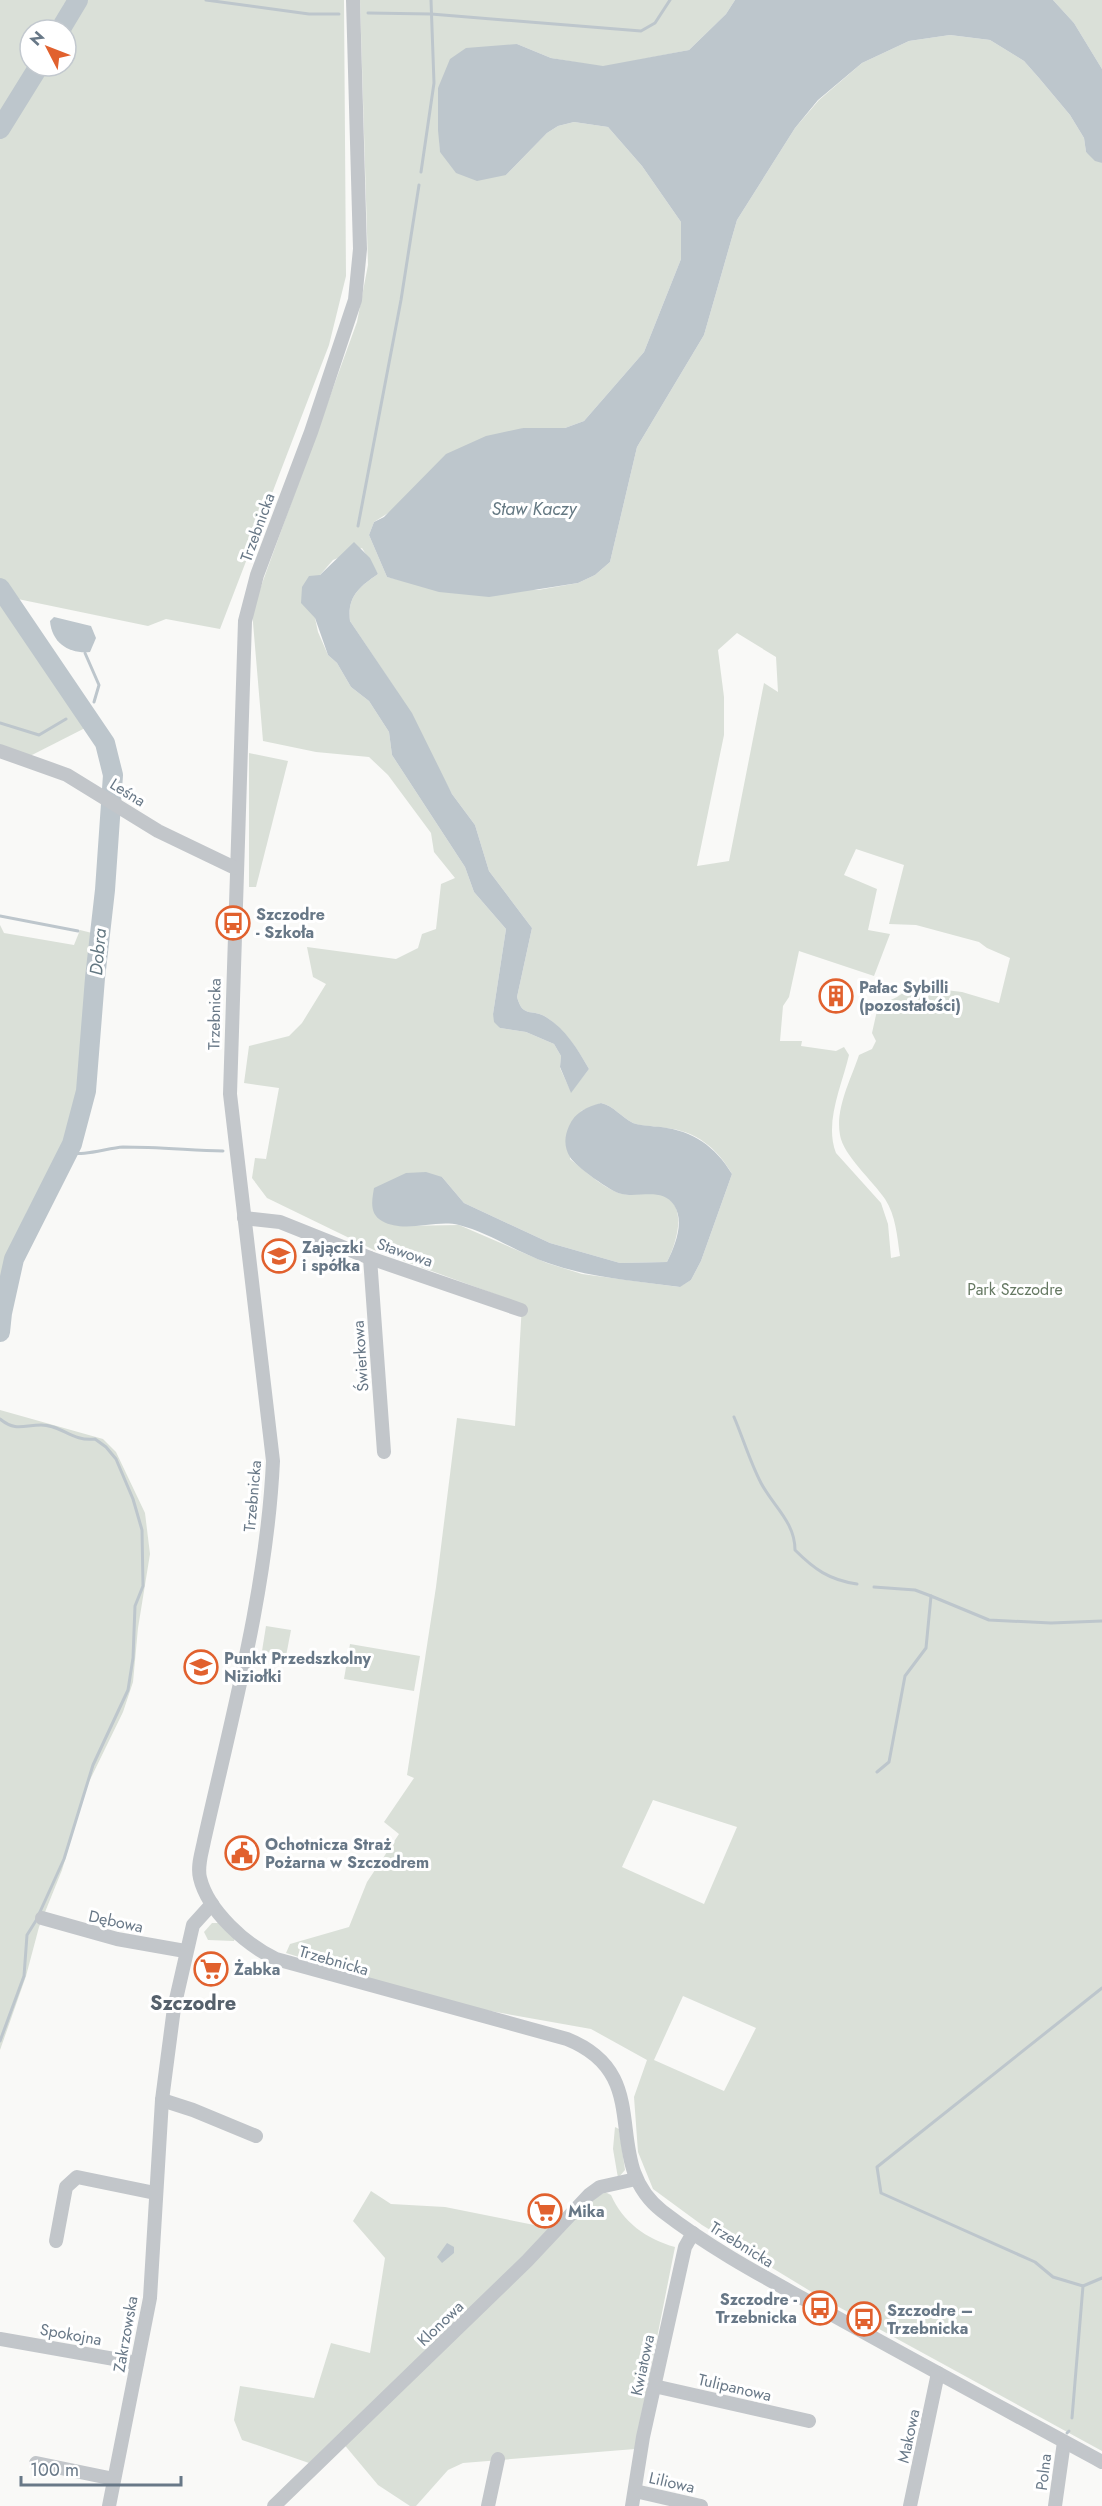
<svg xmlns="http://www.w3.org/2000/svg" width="1102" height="2506" font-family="Jost,sans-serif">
<rect width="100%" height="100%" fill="#f9f9f7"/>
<g fill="#dae0d8" fill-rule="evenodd">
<path d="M0,0H344L346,276L329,345L220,629L166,619L148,626L13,598L0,578V137L45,66H66L65,30L74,6L64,4L61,19L54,30H30V66L0,113Z"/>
<path d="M360,0H735L726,14L689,50L603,67L551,58L517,44L438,88L440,152L506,175L547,133L558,126L574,122L608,127L642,166L681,222V259L644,352L584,421L565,428H523L374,522L369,535L387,577L404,581L538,590L578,583L595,575L610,562L637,447L704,335L737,220L795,128L819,100L862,63L909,41L950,35L990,40L1024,61L1039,78L1070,115L1084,138L1086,152L1102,163V2451L815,2294L702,2225L653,2189L638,2152L634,2097L647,2060L591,2029L451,2004L286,1953L290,1944L349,1927L367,1882L399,1834L384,1822L414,1778L407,1775L436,1587L457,1418L515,1426L522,1304L374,1250L267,1198L252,1178L255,1158L266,1159L279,1088L244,1083L249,1046L289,1036L302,1023L326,984L313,977L307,947L396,959L418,948L422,934L436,929L441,884L455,878L434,852L431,833L388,775L369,757L316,752L263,741L252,611L357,322L368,265ZM362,548L378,574C359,587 347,597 350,621L396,690L452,794L475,825L489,871L532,928L517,997C523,1019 532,1008 546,1017C565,1029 578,1050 589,1069L571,1092L560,1068L561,1056L554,1044L526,1032L500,1028L493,1014L506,929L474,892L465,867L392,755L389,732L369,701L351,687L337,663L328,655L318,632L315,618L320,575L333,560ZM737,633L776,657L778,692L764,683L729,861L697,866L724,735V697L718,650ZM856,849L904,865L889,924L916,925L979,942L987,948L1010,958L999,1003L962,992L913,986L897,997L878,1006L872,1033L876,1041L872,1049L859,1055C851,1079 835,1109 840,1135C843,1155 873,1181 885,1199C896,1216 897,1236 900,1256L891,1258L888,1224L881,1203L836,1153C824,1123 842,1085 849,1055L844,1047L836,1051L801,1046L802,1041H780L783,1006L789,997L799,951L874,976L890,934L868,930L877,889L844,875ZM601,1103C614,1106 621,1117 633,1123C642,1127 656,1126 666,1128C696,1131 717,1148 732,1174L701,1261L691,1280L679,1287L582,1274L547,1263L459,1225L401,1226L442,1177L464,1203L550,1243L620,1263L667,1262C677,1242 690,1201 658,1194C644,1191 629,1198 616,1192C600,1185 584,1170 570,1159L581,1111ZM653,1800L737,1827L704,1904L622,1867ZM683,1996L756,2028L724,2091L654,2060Z"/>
<path d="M1053,0H1102V69L1074,23Z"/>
<path d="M0,590L89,726L30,756L0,745Z"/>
<path d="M249,753L288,761L256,887H249Z"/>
<path d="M0,925L4,933L74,945L80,930L92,933L79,1089L64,1143L27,1212L3,1270L0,1287Z"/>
<path d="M0,1410L103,1439L116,1452L145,1513L150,1554L138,1628L133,1682L123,1712L86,1788L62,1870L39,1927L26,1976L0,2050Z"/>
<path d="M266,1626L291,1630L286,1656L262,1651Z"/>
<path d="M350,1644L420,1656L414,1691L344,1679Z"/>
<path d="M212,1923H218L235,1938L234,1941L208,1940L204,1932Z"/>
<path d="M615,2127L619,2129L625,2170L618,2178L613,2149Z"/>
<path d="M371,2191L391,2204L445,2207L564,2231L591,2201L605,2192L611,2195C623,2222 646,2239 675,2247L635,2449L463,2463L448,2470L416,2506H410L378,2485L337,2436L309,2463L242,2440L234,2420L240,2386L314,2398L331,2343L370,2353L385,2258L353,2221Z"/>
</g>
<g fill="#bdc6cc">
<path d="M735,0H1053L1074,23L1102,69V163L1095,161L1086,152L1084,138L1070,115L1039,78L1024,61L990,40L950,35L909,41L862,63L818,100L795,128L737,220L704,335L637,447L610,562L595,575L578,583L489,597L439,592L387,577L369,535L374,522L384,517L446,454L486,436L523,428H565L584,421L644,352L681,259V222L642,166L608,127L574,122L558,126L547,133L506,175L477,181L456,173L440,152L438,130V88L450,59L466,48L517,44L551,58L603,66L689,50L726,14Z"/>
<path d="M354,542L370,558L378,574C359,587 347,597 350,621L412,713L452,794L475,825L489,871L532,928L517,997C523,1019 532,1008 546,1017C566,1029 578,1050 589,1069L571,1093L560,1067L561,1056L554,1044L526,1032L500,1028L494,1022L493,1014L506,929L474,892L465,867L392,755L389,732L369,701L351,687L337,663L328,655L315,618L301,603L302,587L309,576L320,575Z"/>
<path d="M54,617L91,626L96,638L90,652C70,654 52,644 50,621Z"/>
<path d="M601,1103C614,1106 621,1117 633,1123C641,1126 652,1126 661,1127C693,1131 715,1146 732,1174L701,1261L691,1280L680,1287C635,1281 591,1278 548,1263C518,1253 490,1233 459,1225C435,1219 405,1234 382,1221C369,1214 372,1200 374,1188L406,1173L426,1172L442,1177L464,1203L550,1243L620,1263L667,1262C675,1246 685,1222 674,1205C662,1187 639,1198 622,1194C612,1193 574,1165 570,1157C564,1147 564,1137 569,1126C575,1112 587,1107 601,1103Z"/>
<path d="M447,2243L454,2247V2253L442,2263L437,2257Z"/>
</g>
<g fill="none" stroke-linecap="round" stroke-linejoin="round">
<g stroke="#bdc6cc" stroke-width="3">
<path d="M206,0L309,14H339"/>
<path d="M368,13L431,14L641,31L655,23L670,0"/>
<path d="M421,172L434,83L431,0"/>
<path d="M358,526L401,300L419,185"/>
<path d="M85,653L99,685L94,702"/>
<path d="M0,723L39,735L66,719"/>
<path d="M0,916L78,931"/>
<path d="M67,1152C82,1157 107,1148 123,1147C156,1147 190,1150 223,1151"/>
<path d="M734,1417C743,1438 750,1462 761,1483C773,1506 795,1522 795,1550C814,1569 829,1580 857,1584"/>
<path d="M0,1419C16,1432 24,1425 41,1425C62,1425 72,1442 95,1439L106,1447L116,1459L133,1499L142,1530L143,1586L135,1606L133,1658L128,1690L93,1765L64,1859L39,1914"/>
<path d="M874,1587L915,1590L931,1596"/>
<path d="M877,1772L889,1762L905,1676L926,1648L931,1596L989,1620L1051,1623L1102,1621"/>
<path d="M1102,1988L877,2167L881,2193L1035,2262L1053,2277L1083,2286L1102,2278"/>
<path d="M0,2041L24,1976L27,1935L37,1919"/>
<path d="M1072,2418L1083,2286"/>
<path d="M1067,2433L1069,2431"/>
</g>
<g stroke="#bdc6cc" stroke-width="20">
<path d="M60,30L78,0"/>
<path d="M0,129L39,66"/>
<path d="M0,588L105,743L113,775L105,890L95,978L86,1091L72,1144L14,1259L2,1313L0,1332"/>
</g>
<g stroke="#c2c6ca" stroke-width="14">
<path d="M353,0L360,249L355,300L311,432L257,575L245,621L230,1094L273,1461C267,1589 232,1716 204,1841C202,1852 197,1866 200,1878C208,1911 246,1945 276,1959L567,2039C659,2076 597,2160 662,2211C711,2249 766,2278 820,2308C913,2360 1008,2411 1102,2462"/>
<path d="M0,751L67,775L158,831L235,868"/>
<path d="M244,1218L280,1222L370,1258L521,1310"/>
<path d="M370,1258L384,1452"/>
<path d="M42,1918L117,1939L185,1951"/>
<path d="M162,2100L193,2110L256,2136"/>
<path d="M56,2241L66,2187L77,2177L155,2193"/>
<path d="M0,2339L137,2363"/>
<path d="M654,2386L809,2421"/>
<path d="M36,2463L114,2479"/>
<path d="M635,2491L701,2506"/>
<path d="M109,2506L150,2298L162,2100L174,2008L193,1925L212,1904"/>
<path d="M274,2506L527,2261L589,2195L600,2187L636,2179"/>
<path d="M488,2506L498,2459"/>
<path d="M632,2506L643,2437L685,2247L693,2233"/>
<path d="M910,2506L938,2373"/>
<path d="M1055,2506L1064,2442"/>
</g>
</g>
<defs>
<g id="bus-ring" transform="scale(1.725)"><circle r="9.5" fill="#fff" stroke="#e1612e" stroke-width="1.5"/><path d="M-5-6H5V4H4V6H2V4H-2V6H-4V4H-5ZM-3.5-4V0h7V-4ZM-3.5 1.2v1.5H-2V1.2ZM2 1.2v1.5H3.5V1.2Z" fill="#e1612e"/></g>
<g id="building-ring" transform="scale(1.725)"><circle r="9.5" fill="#fff" stroke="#e1612e" stroke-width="1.5"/><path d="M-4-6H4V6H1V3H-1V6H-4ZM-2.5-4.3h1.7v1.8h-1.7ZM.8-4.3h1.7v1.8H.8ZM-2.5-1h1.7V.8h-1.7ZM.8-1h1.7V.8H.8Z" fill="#e1612e"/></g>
<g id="school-ring" transform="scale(1.725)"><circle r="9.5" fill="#fff" stroke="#e1612e" stroke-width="1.5"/><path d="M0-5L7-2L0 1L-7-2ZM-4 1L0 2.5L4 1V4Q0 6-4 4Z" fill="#e1612e"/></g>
<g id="civic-ring" transform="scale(1.725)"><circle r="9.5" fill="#fff" stroke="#e1612e" stroke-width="1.5"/><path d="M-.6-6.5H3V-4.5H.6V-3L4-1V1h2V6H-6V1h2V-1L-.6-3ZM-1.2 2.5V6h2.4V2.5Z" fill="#e1612e"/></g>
<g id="supermarket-ring" transform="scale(1.725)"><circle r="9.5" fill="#fff" stroke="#e1612e" stroke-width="1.5"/><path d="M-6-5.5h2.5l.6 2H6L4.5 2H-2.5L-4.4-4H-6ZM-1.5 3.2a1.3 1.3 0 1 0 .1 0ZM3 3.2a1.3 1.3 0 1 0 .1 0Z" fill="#e1612e"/></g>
</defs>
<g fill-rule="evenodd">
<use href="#bus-ring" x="233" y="923"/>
<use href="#building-ring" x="836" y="996"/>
<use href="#school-ring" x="279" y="1256"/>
<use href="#school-ring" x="201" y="1667"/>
<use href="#civic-ring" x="242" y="1853"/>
<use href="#supermarket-ring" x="211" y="1969"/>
<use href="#supermarket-ring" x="545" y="2211"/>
<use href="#bus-ring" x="820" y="2308"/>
<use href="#bus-ring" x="864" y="2319"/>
</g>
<g text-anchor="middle" stroke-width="6" stroke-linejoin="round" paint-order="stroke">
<g font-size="16" fill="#687887" stroke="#fff">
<text transform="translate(257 527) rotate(-70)" y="6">Trzebnicka</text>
<text transform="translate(128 792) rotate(32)" y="6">Leśna</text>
<text transform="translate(214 1014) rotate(-89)" y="6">Trzebnicka</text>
<text transform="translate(405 1252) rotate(19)" y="6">Stawowa</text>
<text transform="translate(360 1356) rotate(-94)" y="6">Świerkowa</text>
<text transform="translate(252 1496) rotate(-85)" y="6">Trzebnicka</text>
<text transform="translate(116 1921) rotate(12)" y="6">Dębowa</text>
<text transform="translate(334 1960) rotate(16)" y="6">Trzebnicka</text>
<text transform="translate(742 2244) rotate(32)" y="6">Trzebnicka</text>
<text transform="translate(440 2323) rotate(-44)" y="6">Klonowa</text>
<text transform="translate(71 2334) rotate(10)" y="6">Spokojna</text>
<text transform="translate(125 2334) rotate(-80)" y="6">Zakrzowska</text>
<text transform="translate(642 2365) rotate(-78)" y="6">Kwiatowa</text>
<text transform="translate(735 2387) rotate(13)" y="6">Tulipanowa</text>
<text transform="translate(908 2436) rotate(-78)" y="6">Makowa</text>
<text transform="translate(1043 2472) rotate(-83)" y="6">Polna</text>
<text transform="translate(672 2482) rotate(13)" y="6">Liliowa</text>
</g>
<g font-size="16" font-weight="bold" fill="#687887" stroke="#fff" text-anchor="start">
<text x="256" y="920">Szczodre<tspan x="256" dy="18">- Szkoła</tspan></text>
<text x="859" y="993">Pałac Sybilli<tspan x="859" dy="18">(pozostałości)</tspan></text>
<text x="302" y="1253">Zajączki<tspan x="302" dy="18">i spółka</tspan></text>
<text x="224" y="1664">Punkt Przedszkolny<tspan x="224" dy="18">Niziołki</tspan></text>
<text x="265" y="1850">Ochotnicza Straż<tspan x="265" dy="18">Pożarna w Szczodrem</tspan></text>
<text x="234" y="1975">Żabka</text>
<text x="568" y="2217">Mika</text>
<text x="797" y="2305" text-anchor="end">Szczodre -<tspan x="797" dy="18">Trzebnicka</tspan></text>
<text x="887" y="2316">Szczodre –<tspan x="887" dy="18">Trzebnicka</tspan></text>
</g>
<g font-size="16" fill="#667963" stroke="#fff">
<text x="1015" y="1295">Park Szczodre</text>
</g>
<g font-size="18" font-style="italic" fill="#647882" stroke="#fff">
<text x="534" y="515">Staw Kaczy</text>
<text transform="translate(98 952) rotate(-85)" y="6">Dobra</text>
</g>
<g font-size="20" font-weight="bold" fill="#56616c" stroke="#fff">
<text x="193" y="2010">Szczodre</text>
</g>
</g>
<g transform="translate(48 48) rotate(312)"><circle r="28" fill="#ffffff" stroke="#c3c9cf" stroke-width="1.5"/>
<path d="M0-4.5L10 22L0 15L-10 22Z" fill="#e1612e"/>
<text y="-9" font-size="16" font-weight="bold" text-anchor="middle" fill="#687887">N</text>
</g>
<path d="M21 2476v9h160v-9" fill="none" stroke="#687887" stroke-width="3"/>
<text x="30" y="2476" font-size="18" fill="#687887" stroke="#ffffff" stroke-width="4.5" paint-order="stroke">100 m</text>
</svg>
